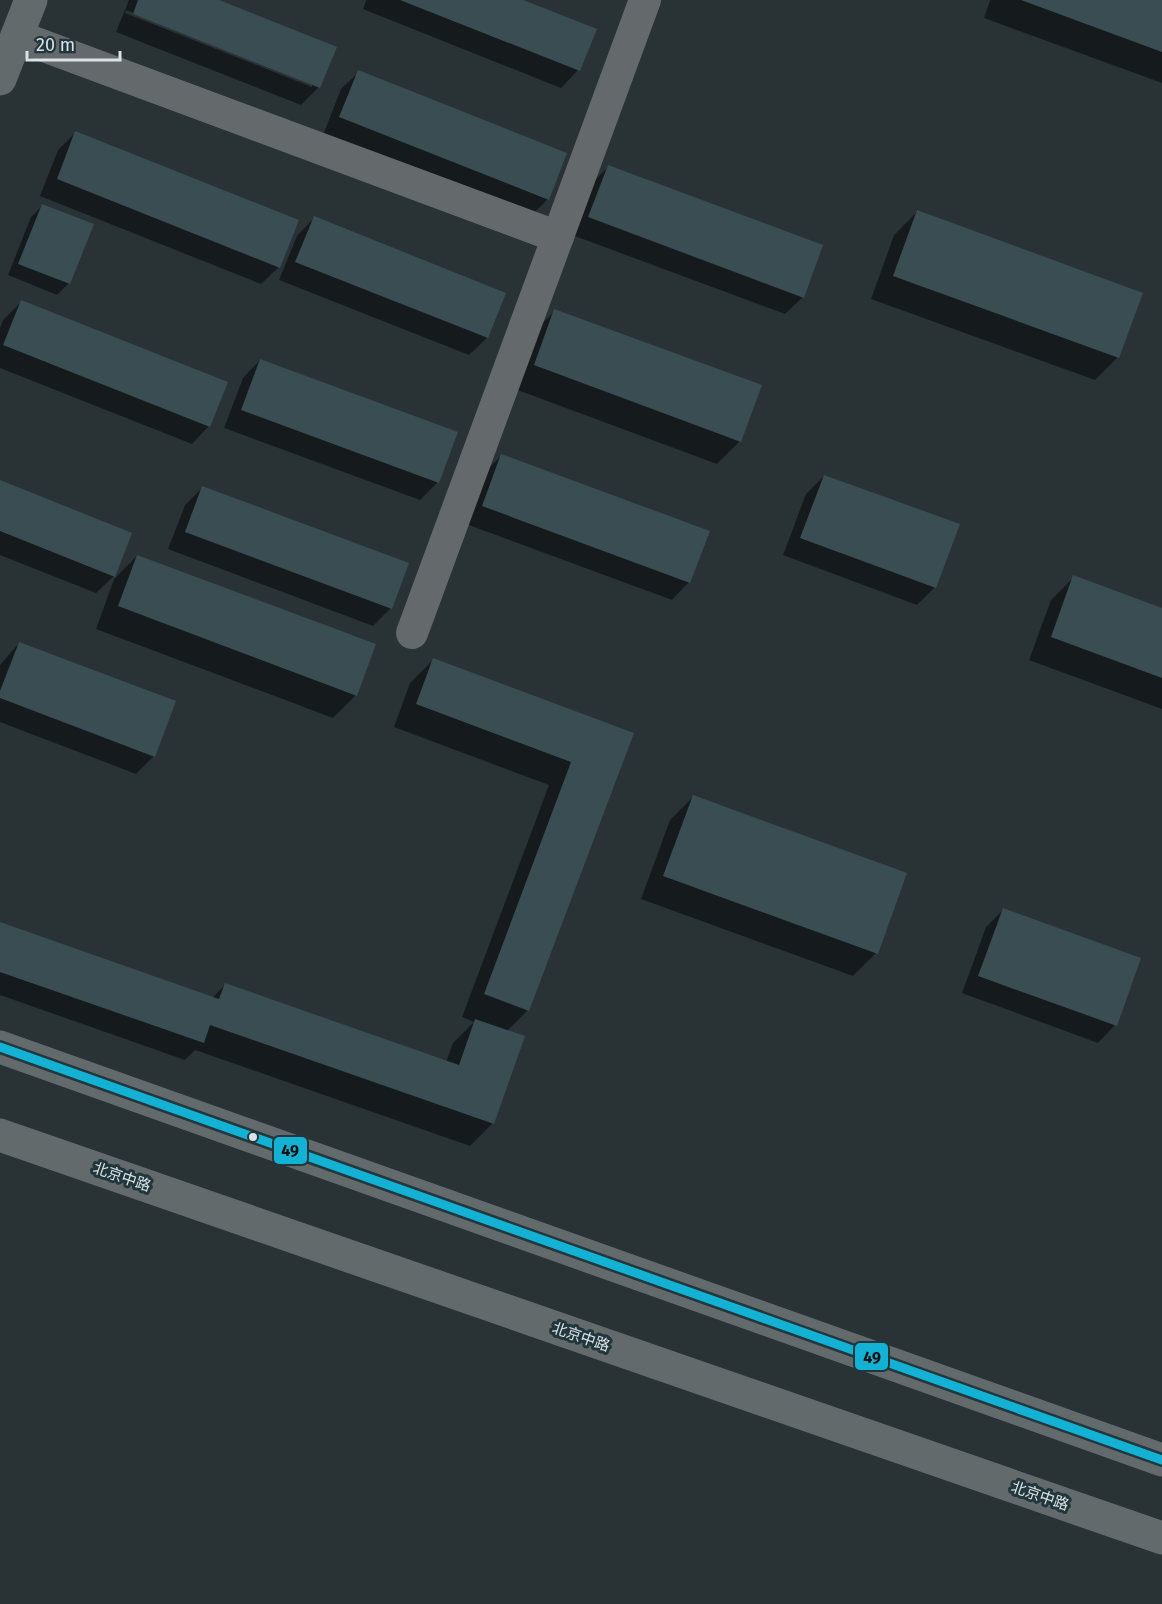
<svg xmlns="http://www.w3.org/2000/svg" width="1162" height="1604" font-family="'Fira Sans','Noto Sans SC',sans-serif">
<rect width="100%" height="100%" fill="#293336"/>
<g fill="#0007" fill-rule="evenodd">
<path d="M129,0H215L319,87L301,105L116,32ZM126,10L312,83V87L125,13Z"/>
<path d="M366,0H519L595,30L578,70L561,88L363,9Z"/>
<path d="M990,0H1162V83L984,18Z"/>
<path d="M359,72L548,199L530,217L323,135L341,89Z"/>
<path d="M76,132L279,267L261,284L40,196L58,150Z"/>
<path d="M608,167L803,297L785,314L572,235L590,185Z"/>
<path d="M42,206L69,283L57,295L8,275L31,217Z"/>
<path d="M917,212L1118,357L1095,380L871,299L894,235Z"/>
<path d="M314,218L487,338L469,355L279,280L297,236Z"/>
<path d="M21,302L209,426L192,444L0,368V328L3,320Z"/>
<path d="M555,311L740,441L717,464L512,388L531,334Z"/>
<path d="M260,360L438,482L420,500L224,428L243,378Z"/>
<path d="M502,455L689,582L672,600L466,524L484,473Z"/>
<path d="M824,476L935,587L917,605L783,555L806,494Z"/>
<path d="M0,482L114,576L96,593L0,555Z"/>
<path d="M203,487L391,608L373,626L168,549L185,505Z"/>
<path d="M137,556L356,695L333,718L96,629L114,579Z"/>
<path d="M1074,577L1162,609V709L1029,660L1051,600Z"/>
<path d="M19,643L154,756L136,774L0,722V665Z"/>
<path d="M433,660L632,734L528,1010L507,1031L493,1123L470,1146L195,1050L185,1060L0,995V923L212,998L226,984L446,1062L453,1043L474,1022L462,1017L549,785L394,727L410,683Z"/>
<path d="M693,797L876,953L853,976L641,899L670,820Z"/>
<path d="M1003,910L1115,1025L1098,1043L962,993L986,927Z"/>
</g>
<g fill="#394d53">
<path d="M138,0H219L337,47L320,88L133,14Z"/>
<path d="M400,0H523L597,29L580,71Z"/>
<path d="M1021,0H1162V52Z"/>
<path d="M358,70L567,153L549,200L339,117Z"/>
<path d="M75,131L299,220L280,268L57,179Z"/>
<path d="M608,165L823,245L804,298L588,217Z"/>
<path d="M42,204L94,224L70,284L18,264Z"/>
<path d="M917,210L1143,293L1119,358L893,276Z"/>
<path d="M314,216L506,293L488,338L295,262Z"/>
<path d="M21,300L228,382L210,427L3,345Z"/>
<path d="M554,309L762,385L741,442L534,365Z"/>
<path d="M260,359L458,432L439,483L241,410Z"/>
<path d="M501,454L710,531L690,583L482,506Z"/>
<path d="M824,475L960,524L936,588L800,538Z"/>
<path d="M0,480L132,533L115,577L0,531Z"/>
<path d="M202,486L409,563L392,609L185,532Z"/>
<path d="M137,555L376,644L357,696L118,606Z"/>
<path d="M1073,575L1162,608V678L1051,637Z"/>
<path d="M19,642L176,701L155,757L0,698V691Z"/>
<path d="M433,658L634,733L529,1011L484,994L571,762L416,704Z"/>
<path d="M693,795L907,873L878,954L663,876Z"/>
<path d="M1003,908L1141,958L1117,1026L978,976Z"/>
<path d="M0,922L219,999L225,983L459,1065L475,1019L525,1036L494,1124L210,1025L204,1043L0,972Z"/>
</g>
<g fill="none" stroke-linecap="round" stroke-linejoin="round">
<g stroke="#64696b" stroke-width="32">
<path d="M17,36L558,237"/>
<path d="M412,633L645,0"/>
</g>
<g stroke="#636a6c" stroke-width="33">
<path d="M0,79L31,0"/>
<path d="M0,1047L1162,1460"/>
<path d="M0,1135L1162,1538"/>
</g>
<g stroke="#23363c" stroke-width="14">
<path id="bus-1" d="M0,1047L1162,1460"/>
</g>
<use href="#bus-1" stroke="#13b2d5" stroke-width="9"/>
</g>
<circle fill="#d8e3e7" stroke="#23363c" stroke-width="2" cx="253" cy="1137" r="5"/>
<g text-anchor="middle" stroke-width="6" stroke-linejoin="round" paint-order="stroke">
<g font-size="15" fill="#d8e3e7" stroke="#23363c">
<text transform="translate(122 1177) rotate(19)" y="5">北京中路</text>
<text transform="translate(581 1337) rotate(19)" y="5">北京中路</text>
<text transform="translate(1040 1496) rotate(19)" y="5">北京中路</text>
</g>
</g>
<g stroke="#23363c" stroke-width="2">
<rect x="273" y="1136" width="35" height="29" rx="6" fill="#13b2d5"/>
<rect x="854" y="1342" width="35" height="29" rx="6" fill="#13b2d5"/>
</g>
<g font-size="16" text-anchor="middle" font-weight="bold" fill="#111">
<text x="290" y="1156">49</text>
<text x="872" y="1363">49</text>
</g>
<path d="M27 51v9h93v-9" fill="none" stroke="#d8e3e7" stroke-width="3"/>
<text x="36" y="51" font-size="18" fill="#d8e3e7" stroke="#23363c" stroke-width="4.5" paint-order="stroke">20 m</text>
</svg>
